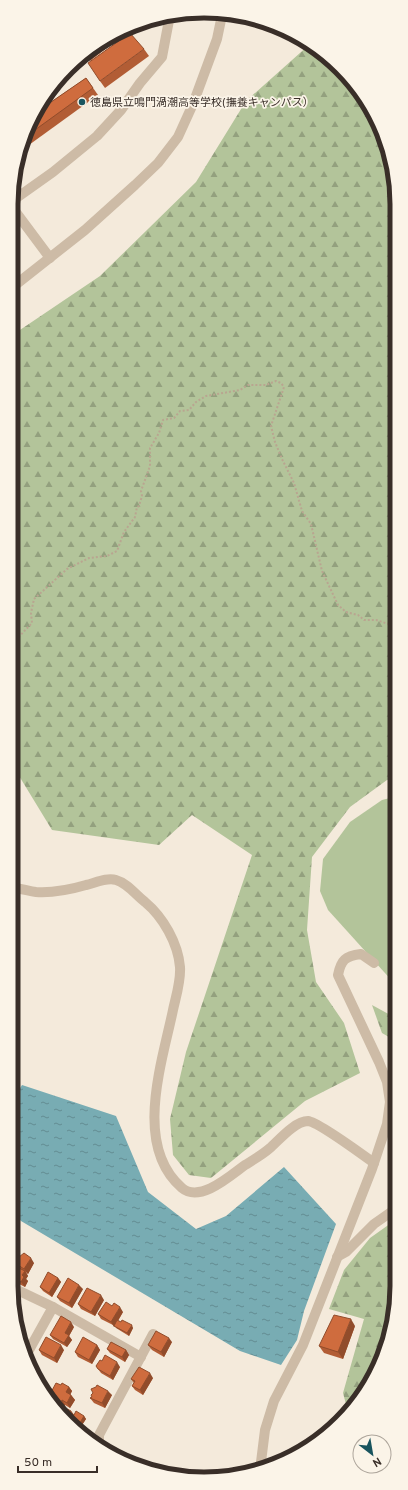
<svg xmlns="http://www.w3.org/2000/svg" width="408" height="1490" font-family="Overpass,'Noto Sans JP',sans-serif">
<defs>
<pattern id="forest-firs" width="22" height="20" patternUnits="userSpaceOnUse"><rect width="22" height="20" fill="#b3c49a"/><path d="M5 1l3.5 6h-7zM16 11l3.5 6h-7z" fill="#93a07e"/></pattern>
<pattern id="water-ripples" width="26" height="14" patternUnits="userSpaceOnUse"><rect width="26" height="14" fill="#78acb3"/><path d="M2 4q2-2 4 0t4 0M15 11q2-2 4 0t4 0" fill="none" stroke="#638c92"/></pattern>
</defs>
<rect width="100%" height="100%" fill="#f4eadb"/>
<g fill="url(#forest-firs)">
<path d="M310,44L341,68L377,119L395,179L394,779L387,780L350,807L312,857L307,930L316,982L344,1023L360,1073L305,1101L211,1178L189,1175L173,1155L170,1119L186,1052L252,855L192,815L159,845L52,830L13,766L14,334L100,276L196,182L246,101Z"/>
<path d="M372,1005L394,1017V1040L382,1033Z"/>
<path d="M394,1221L393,1323L371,1383L349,1408H347L343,1393L364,1319L329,1309L344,1270L370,1238Z"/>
</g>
<path fill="#b3c49a" d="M394,797V983L328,910L320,891L323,859L350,822L382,800Z"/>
<path fill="url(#water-ripples)" d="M22,1085L116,1116L148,1192L196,1229L226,1216L284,1167L336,1224L304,1311L297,1340L281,1365L240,1351L21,1221L11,1210L12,1101Z"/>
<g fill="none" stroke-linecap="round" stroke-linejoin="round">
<path stroke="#b9a590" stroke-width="2" stroke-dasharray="2 2" stroke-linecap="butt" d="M13,643L32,623L31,613L34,599L67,569L89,558L107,556L117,551L124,532L135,517L137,507L139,506L142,496L141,491L150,466V448L159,433L163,420L174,418L180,411L189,410L196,402L206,396L240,390L248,385H266L276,381L281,383L284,387L271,426L275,442L282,459L294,483L302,511L311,524L322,571L338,605L346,612L358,615L364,620H376L395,626"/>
<g stroke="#cdbba6" stroke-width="10">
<path d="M15,199L53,172L97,136L121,110L140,83L162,57L170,15"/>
<path d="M15,211L50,258"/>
<path d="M14,286L85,230L135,185L158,163L178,137L193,104L217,39L222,15"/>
<path d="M12,888C20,888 28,891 36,892C53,893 69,890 86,885C95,883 107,877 116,880C127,883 136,895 145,902C163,917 178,943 180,967C181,981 176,996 173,1010C162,1063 133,1146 182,1188C200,1203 230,1176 245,1165C253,1160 262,1155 270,1148C279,1140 295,1121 308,1121C318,1122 363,1155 374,1163"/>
<path d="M11,1255L13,1252"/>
<path d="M337,1257L346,1252L374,1224L394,1210"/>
<path d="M11,1287L53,1307L141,1357"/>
<path d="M23,1347L29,1350L53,1307"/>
<path d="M99,1444V1435L153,1334"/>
<path d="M260,1470L265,1430L274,1401L303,1345L372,1169L387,1124L390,1102L387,1082L379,1062L338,975C341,960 345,956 361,954L374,963"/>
</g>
</g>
<g fill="#b25d35">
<path d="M130,30L90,61L85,55L97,44Z"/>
<path d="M144,49L149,56L105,88L100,81Z"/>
<path d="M86,78L98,95L22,150L38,111Z"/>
<path d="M12,1261L34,1263L28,1274L26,1272L28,1276L26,1279L28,1281L25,1287L11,1280V1264L15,1266Z"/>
<path d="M58,1278L61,1282L52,1297L43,1291L40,1287Z"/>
<path d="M83,1289L72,1308L60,1301L57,1297Z"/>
<path d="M104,1300L95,1316L81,1309L78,1304Z"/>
<path d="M123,1312L118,1321L133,1328L129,1336L116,1328L115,1326L101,1319L98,1314Z"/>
<path d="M355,1326L343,1359L324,1353L319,1346Z"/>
<path d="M74,1327L69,1336L72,1340L67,1347L53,1339L50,1335Z"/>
<path d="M172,1342L164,1357L152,1350L148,1345Z"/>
<path d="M97,1345L100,1350L92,1364L78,1357L75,1352Z"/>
<path d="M107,1349L126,1350L129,1355L125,1362L110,1353Z"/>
<path d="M39,1350H64L57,1363L42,1355Z"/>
<path d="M102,1361L120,1367L113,1380L101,1373L96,1366Z"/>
<path d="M153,1378L143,1395L135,1390L132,1386L134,1383L131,1379Z"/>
<path d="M61,1385L69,1387L72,1391L70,1395H71L75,1400L70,1408L65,1405L64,1407L52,1400L49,1396Z"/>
<path d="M93,1393L112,1395L105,1408L94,1403L90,1398L92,1397Z"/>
<path d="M71,1411L74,1415L84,1416L86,1419L80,1428L90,1435L93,1440L74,1425V1424L71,1422V1423L59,1413Z"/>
</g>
<g fill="#914c2b">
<path d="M31,1258L34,1263L28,1274L24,1269Z"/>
<path d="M25,1271L28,1276L26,1279L28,1281L25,1287L21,1282L22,1275Z"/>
<path d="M58,1278L61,1282L52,1297L49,1293Z"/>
<path d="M79,1285L83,1289L72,1308L69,1303Z"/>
<path d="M17,1293L21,1298L16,1310L14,1301Z"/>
<path d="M101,1295L104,1300L95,1316L91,1312Z"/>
<path d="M120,1307L123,1312L114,1327L111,1322Z"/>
<path d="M351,1319L355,1326L343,1359L338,1352Z"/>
<path d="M71,1322L74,1327L69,1336L72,1340L67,1347L64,1343L65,1333Z"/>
<path d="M132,1325L133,1328L129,1336L127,1333Z"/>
<path d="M169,1338L172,1342L164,1357L161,1352Z"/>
<path d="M61,1345L64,1350L57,1363L54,1358Z"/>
<path d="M97,1345L100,1350L92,1364L89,1360Z"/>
<path d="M126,1350L129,1355L125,1362L122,1357Z"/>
<path d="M117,1362L120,1367L113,1380L110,1376Z"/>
<path d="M150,1373L153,1378L143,1395L140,1390Z"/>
<path d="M69,1387L72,1391L69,1397L66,1392Z"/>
<path d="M108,1391L112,1395L105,1408L102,1403Z"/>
<path d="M71,1395L75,1400L70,1408L67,1403Z"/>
<path d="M62,1400L65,1405L64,1407L61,1402Z"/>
<path d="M71,1411L75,1416L71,1421V1423L67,1419Z"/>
<path d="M84,1416L86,1419L80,1428L78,1426Z"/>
</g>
<g fill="#cf6c3e" stroke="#914c2b">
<path d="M130,33L144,49L100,81L88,63Z"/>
<path d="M110,38L87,56L86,55L97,44Z"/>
<path d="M86,78L93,88L28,135L38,111Z"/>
<path d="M24,1253L31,1258L24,1269L12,1261L16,1256L19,1257Z"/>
<path d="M11,1264L25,1271L22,1275L24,1277L21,1282L11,1277Z"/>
<path d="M48,1272L58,1278L49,1293L40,1287Z"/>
<path d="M68,1278L79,1285L69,1303L57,1297Z"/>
<path d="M87,1288L101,1295L91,1312L78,1304Z"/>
<path d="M12,1291L17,1293L14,1301Z"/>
<path d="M106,1302L112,1306L114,1303L120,1307L111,1322L98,1314Z"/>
<path d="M334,1315L351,1319L338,1352L319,1346Z"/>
<path d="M61,1316L71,1322L65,1333L69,1335L64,1343L50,1335Z"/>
<path d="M117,1320L121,1322L122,1320L132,1325L127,1333L114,1326Z"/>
<path d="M156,1331L169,1338L161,1352L148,1345Z"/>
<path d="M46,1337L61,1345L54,1358L39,1350Z"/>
<path d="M83,1337L97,1345L89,1360L75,1352Z"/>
<path d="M111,1342L126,1350L122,1357L107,1349Z"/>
<path d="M105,1355L117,1362L110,1376L98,1369L96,1366L100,1360L102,1361Z"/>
<path d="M139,1367L150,1373L140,1390L132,1386L135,1381L131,1379Z"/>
<path d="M56,1383L61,1385L62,1383L69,1387L66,1392L71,1395L67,1403L62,1400L61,1402L49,1396Z"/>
<path d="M97,1385L108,1391L102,1403L90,1398L92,1397L91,1395L93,1393L91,1389L96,1387Z"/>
<path d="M56,1403L71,1411L67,1419L59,1413L55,1406Z"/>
<path d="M76,1411L84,1416L78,1426L71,1421Z"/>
<path d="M74,1424L90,1435L89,1436L74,1425Z"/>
</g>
<circle fill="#19545e" stroke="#fbf4e8" stroke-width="1.5" cx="82" cy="102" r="4"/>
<g text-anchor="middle" stroke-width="3.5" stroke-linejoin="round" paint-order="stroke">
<g font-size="11" fill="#392e28" stroke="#fbf4e8" text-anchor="start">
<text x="90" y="106">徳島県立鳴門渦潮高等学校(撫養キャンパス）</text>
</g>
</g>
<path d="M0 0H408V1490H0ZM204 18H204A186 186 0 0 1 390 204V1286A186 186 0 0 1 204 1472H204A186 186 0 0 1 18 1286V204A186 186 0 0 1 204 18Z" fill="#fbf4e8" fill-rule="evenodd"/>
<path fill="none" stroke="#392e28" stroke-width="5" d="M204 18H204A186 186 0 0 1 390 204V1286A186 186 0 0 1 204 1472H204A186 186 0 0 1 18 1286V204A186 186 0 0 1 204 18Z"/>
<g transform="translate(372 1454) rotate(149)"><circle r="19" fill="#fbf4e8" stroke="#ada59b"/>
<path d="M0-3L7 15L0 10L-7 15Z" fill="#19545e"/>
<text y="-6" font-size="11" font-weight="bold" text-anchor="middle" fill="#392e28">N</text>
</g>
<path d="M18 1466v6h79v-6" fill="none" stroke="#392e28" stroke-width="2"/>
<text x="24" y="1466" font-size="12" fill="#392e28" stroke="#fbf4e8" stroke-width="3" paint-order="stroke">50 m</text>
</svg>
